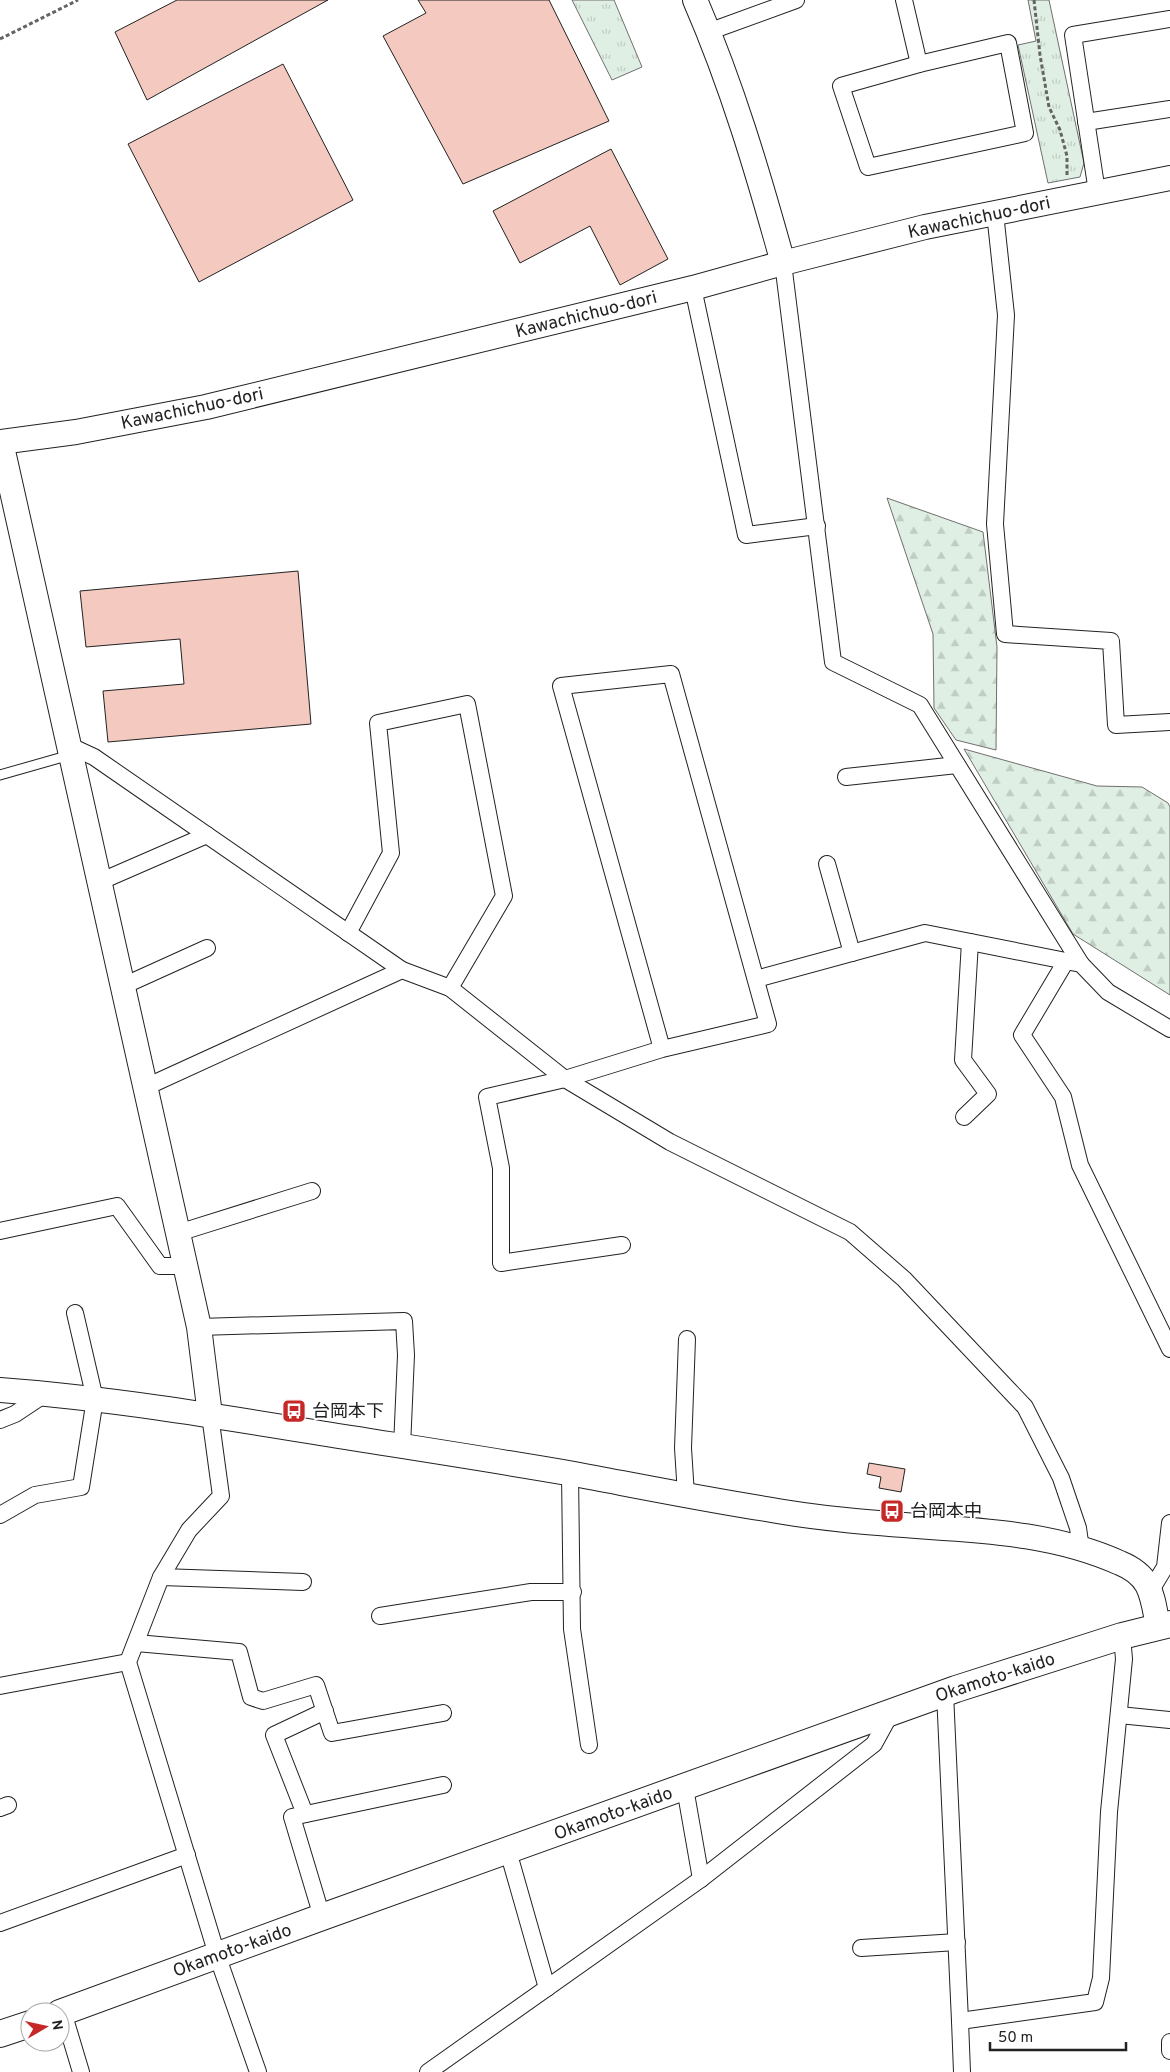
<svg xmlns="http://www.w3.org/2000/svg" width="1170" height="2072" font-family="Overpass,'Noto Sans JP',sans-serif">
<defs>
<pattern id="grass-tufts" width="24" height="20" patternUnits="userSpaceOnUse" patternTransform="scale(1.25)"><rect width="24" height="20" fill="#e0efe3"/><path d="M3 7l-1-3M5 7V3M7 7l1-3M15 17l-1-3M17 17v-4M19 17l1-3" fill="none" stroke="#c0cdc2"/></pattern>
<pattern id="forest-firs" width="22" height="20" patternUnits="userSpaceOnUse" patternTransform="scale(1.25)"><rect width="22" height="20" fill="#e0efe3"/><path d="M5 1l3.5 6h-7zM16 11l3.5 6h-7z" fill="#c0cdc2"/></pattern>
</defs>
<rect width="100%" height="100%" fill="#fff"/>
<g fill="url(#grass-tufts)" stroke="#6f6f6f">
<path d="M572,0H614L642,67L612,80Z"/>
<path d="M1028,0H1049L1084,163L1080,177L1048,183L1018,45L1036,41Z"/>
</g>
<g fill="url(#forest-firs)" stroke="#6f6f6f">
<path d="M887,498L983,532L997,647L996,750L956,740L934,708L933,634Z"/>
<path d="M964,749L1097,786L1142,787L1168,803L1170,807V995L1073,934Z"/>
</g>
<g fill="#f3c9c0" stroke="#222">
<path d="M177,0H328L147,100L115,32Z"/>
<path d="M418,0H549L609,121L463,184L383,36L426,13Z"/>
<path d="M283,64L353,200L199,282L128,144Z"/>
<path d="M611,149L668,259L620,285L590,226L520,263L493,211Z"/>
<path d="M298,571L311,724L108,742L103,691L184,684L180,639L86,647L80,591Z"/>
<path d="M869,1463L905,1469L901,1492L879,1488L881,1477L867,1474Z"/>
</g>
<g fill="none" stroke-linecap="round" stroke-linejoin="round">
<g stroke="#222" stroke-width="11">
<path id="lane" d="M0,775L70,755"/>
</g>
<g stroke="#222" stroke-width="18">
<g id="street">
<path d="M904,0L919,64"/>
<path d="M708,32L796,0"/>
<path d="M1008,43L1025,133L868,167L841,86L919,64Z"/>
<path d="M1086,122L1170,109"/>
<path d="M1097,192L1073,35L1170,19"/>
<path d="M995,213L1006,315L995,524L1005,634L1111,641L1116,725L1170,722"/>
<path d="M783,263L833,662L920,705L1081,964"/>
<path d="M693,288L746,535L817,526"/>
<path d="M68,745L94,757L402,970L450,988L565,1079L670,1142L850,1232L904,1279L1025,1407L1061,1478L1078,1528L1081,1549"/>
<path d="M846,777L957,765"/>
<path d="M827,864L852,953"/>
<path d="M99,882L207,835"/>
<path d="M348,933L391,853L378,723L467,704L504,896L450,988"/>
<path d="M1066,961L1022,1035L1063,1097L1080,1165L1170,1349"/>
<path d="M756,979L925,933L1081,964L1108,992L1170,1029"/>
<path d="M123,986L207,948"/>
<path d="M146,1087L402,970"/>
<path d="M964,1117L988,1094L963,1060L970,942"/>
<path d="M0,1231L117,1206L160,1266H186"/>
<path d="M178,1233L312,1191"/>
<path d="M622,1245L501,1263V1168L487,1097L565,1079L662,1049L768,1024L671,674L561,686L662,1049"/>
<path d="M199,1327L404,1321L406,1355L402,1447"/>
<path d="M210,1415L221,1496L189,1530L161,1577L128,1662L217,1955L258,2072"/>
<path d="M0,1420L15,1414L45,1394"/>
<path d="M570,1473L572,1629L589,1745"/>
<path d="M686,1495L683,1448L687,1339"/>
<path d="M0,1515L35,1495L81,1487L95,1399L75,1313"/>
<path d="M161,1577L303,1582"/>
<path d="M1151,1590L1165,1567L1170,1523"/>
<path d="M380,1616L531,1592H573"/>
<path d="M136,1643L239,1652L251,1697L263,1701L316,1685L332,1733L443,1713"/>
<path d="M0,1686L128,1662"/>
<path d="M945,1693L960,2021"/>
<path d="M1119,1715L1170,1720"/>
<path d="M685,1788L701,1879"/>
<path d="M0,1808L8,1805"/>
<path d="M305,1814L274,1735L325,1711"/>
<path d="M508,1851L547,1988"/>
<path d="M322,1917L292,1817L443,1785"/>
<path d="M0,1923L187,1855"/>
<path d="M861,1948L957,1942"/>
<path d="M63,2012L81,2072"/>
<path d="M1170,2042V2051"/>
<path d="M428,2072L701,1879L874,1744L891,1713"/>
<path d="M962,2072L960,2021L1095,2002L1101,1978L1109,1812L1124,1659L1122,1636"/>
</g>
</g>
<g stroke="#222" stroke-width="26">
<g id="secondary">
<path d="M695,0C732,85 758,173 783,263"/>
<path d="M0,442L76,432L206,407L693,288L783,263L925,227L1170,178"/>
<path d="M1,442L199,1327L210,1415"/>
<path d="M0,1390C106,1398 210,1415 314,1432C401,1446 487,1459 574,1474C638,1486 702,1499 766,1509C820,1519 875,1523 930,1527C995,1531 1060,1536 1120,1563C1152,1576 1152,1596 1158,1626"/>
</g>
</g>
<g stroke="#222" stroke-width="28">
<g id="primary">
<path d="M60,2013L322,1917L956,1689L1122,1636L1170,1624"/>
<path d="M0,2034L30,2024"/>
</g>
</g>
<g stroke="#646464" stroke-width="3" stroke-dasharray="4 2.5" stroke-linecap="butt">
<path d="M1034,0L1040,55L1049,107L1060,130L1067,156V177"/>
<path d="M0,39L78,0"/>
</g>
<use href="#lane" stroke="#fff" stroke-width="9"/>
<use href="#street" stroke="#fff" stroke-width="16"/>
<use href="#secondary" stroke="#fff" stroke-width="24"/>
<use href="#primary" stroke="#fff" stroke-width="26"/>
</g>
<defs>
<g id="bus-square" transform="scale(1.25)"><rect x="-9" y="-9" width="18" height="18" rx="4" fill="#c62828" stroke="#fff"/><path d="M-5-6H5V4H4V6H2V4H-2V6H-4V4H-5ZM-3.5-4V0h7V-4ZM-3.5 1.2v1.5H-2V1.2ZM2 1.2v1.5H3.5V1.2Z" fill="#fff"/></g>
</defs>
<g fill-rule="evenodd">
<use href="#bus-square" x="294" y="1411"/>
<use href="#bus-square" x="892" y="1511"/>
</g>
<g text-anchor="middle" stroke-width="4" stroke-linejoin="round" paint-order="stroke">
<g font-size="18" fill="#222" stroke="#fff">
<text transform="translate(979 217) rotate(-12)" y="6">Kawachichuo-dori</text>
<text transform="translate(586 314) rotate(-14)" y="6">Kawachichuo-dori</text>
<text transform="translate(192 408) rotate(-12)" y="6">Kawachichuo-dori</text>
<text transform="translate(995 1677) rotate(-18)" y="6">Okamoto-kaido</text>
<text transform="translate(613 1813) rotate(-20)" y="6">Okamoto-kaido</text>
<text transform="translate(232 1950) rotate(-20)" y="6">Okamoto-kaido</text>
</g>
<g font-size="18" fill="#222" stroke="#fff" text-anchor="start">
<text x="312" y="1417">台岡本下</text>
<text x="910" y="1517">台岡本中</text>
</g>
</g>
<g transform="translate(45 2027) rotate(81)"><circle r="24" fill="#ffffff" stroke="#a7a7a7"/>
<path d="M0-4L9 19L0 12L-9 19Z" fill="#c62828"/>
<text y="-8" font-size="14" font-weight="bold" text-anchor="middle" fill="#222222">N</text>
</g>
<path d="M990 2042v8h136v-8" fill="none" stroke="#222222" stroke-width="2.5"/>
<text x="998" y="2042" font-size="15" fill="#222222" stroke="#ffffff" stroke-width="4" paint-order="stroke">50 m</text>
</svg>
